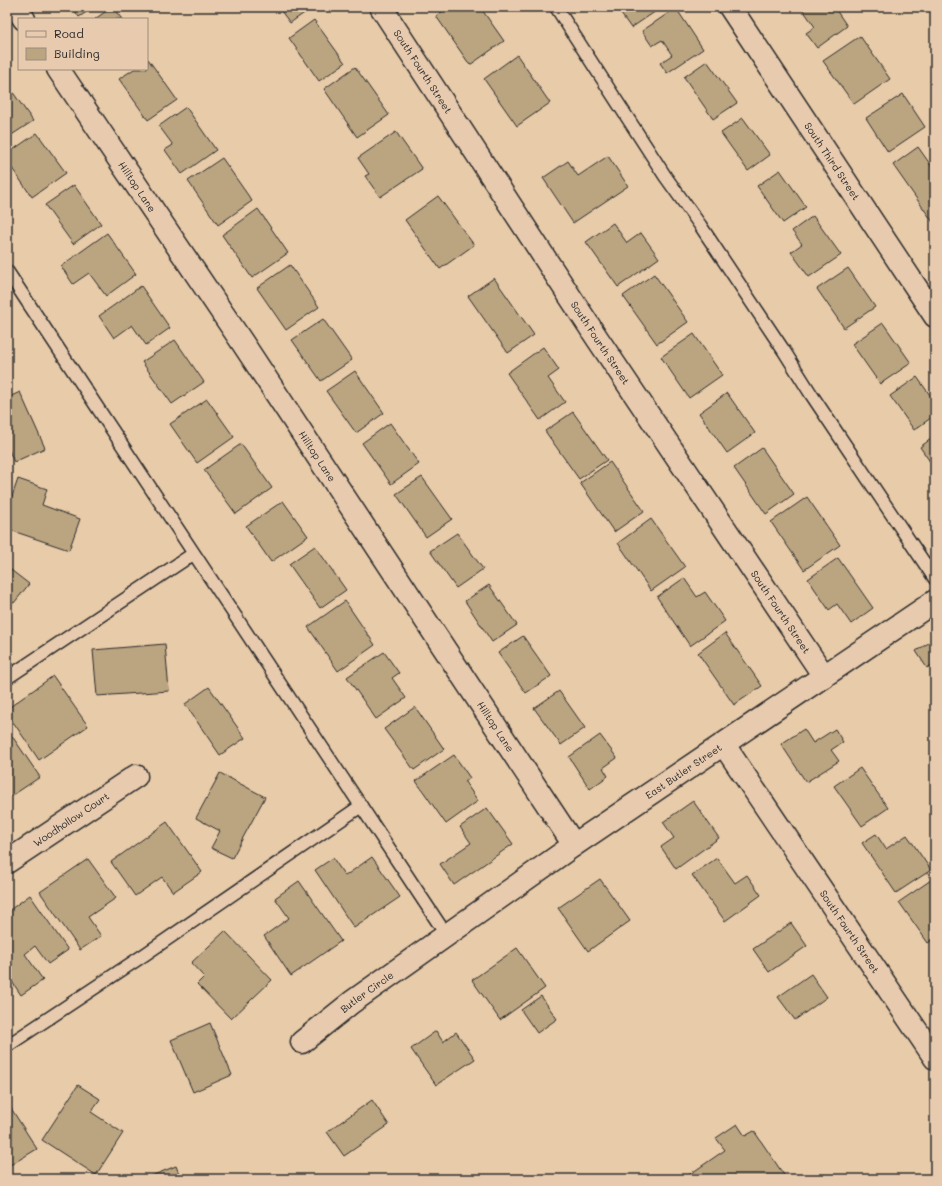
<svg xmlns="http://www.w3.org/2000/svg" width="942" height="1186" font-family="Mali,sans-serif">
<rect width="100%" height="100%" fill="#e8cba9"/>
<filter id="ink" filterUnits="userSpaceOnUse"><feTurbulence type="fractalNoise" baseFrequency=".025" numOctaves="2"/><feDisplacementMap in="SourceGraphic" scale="8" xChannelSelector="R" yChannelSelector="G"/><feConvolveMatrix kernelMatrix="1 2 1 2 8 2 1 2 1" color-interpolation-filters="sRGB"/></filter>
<g filter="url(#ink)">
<g fill="#bba581" stroke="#2b2b2b">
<path d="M72,7H94L79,17Z"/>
<path d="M112,7L122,19H95Z"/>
<path d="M278,7H313L290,23Z"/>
<path d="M448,7H480L504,41L470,65L436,16Z"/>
<path d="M616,7H662L631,28Z"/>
<path d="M801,7H834L847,26L817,48L806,33L815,27Z"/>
<path d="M676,8L703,49L667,73L660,63L672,55L662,40L652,46L642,31Z"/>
<path d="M314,20L345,63L319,81L289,38Z"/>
<path d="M860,36L890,79L854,104L823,61Z"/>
<path d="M517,55L550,103L517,126L484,79Z"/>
<path d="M148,59L177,100L148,120L119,79L134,69H147Z"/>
<path d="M707,61L737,103L713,119L684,77Z"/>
<path d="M355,67L389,115L357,137L324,89Z"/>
<path d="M7,84L33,121L7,138Z"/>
<path d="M903,94L925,127L888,152L866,118Z"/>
<path d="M186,107L216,150L182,174L165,150L173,145L159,126Z"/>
<path d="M743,118L770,155L748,171L721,133Z"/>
<path d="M396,132L422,169L380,197L365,176L369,174L358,158Z"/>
<path d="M37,133L66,173L32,197L7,161V154Z"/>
<path d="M918,147L935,171V225L893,165Z"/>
<path d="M608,156L628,186L573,223L543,178L568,161L578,176Z"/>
<path d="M222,158L252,201L218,225L188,181Z"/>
<path d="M780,170L806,207L783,223L757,186Z"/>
<path d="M74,185L101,224L73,244L45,205Z"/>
<path d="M438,196L474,245L440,269L405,220Z"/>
<path d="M258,209L288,253L252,278L222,235Z"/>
<path d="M813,216L841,255L809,277L791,252L802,244L792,231Z"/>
<path d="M613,223L627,243L641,233L659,258L618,287L586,242Z"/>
<path d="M107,233L136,274L106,296L89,273L73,284L61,266Z"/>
<path d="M290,265L319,307L286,330L257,288Z"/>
<path d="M848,268L875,307L844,328L817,289Z"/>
<path d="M654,274L688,322L657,344L623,296Z"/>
<path d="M494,278L534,335L508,353L468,296Z"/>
<path d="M141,286L170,328L146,345L132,325L114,338L99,316Z"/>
<path d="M323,319L352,360L321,381L292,340Z"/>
<path d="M883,323L911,363L880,384L852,344Z"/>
<path d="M694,334L722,375L689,398L661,357Z"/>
<path d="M175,340L204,382L172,404L142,362Z"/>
<path d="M543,347L559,370L548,378L565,402L540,420L507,373Z"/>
<path d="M355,371L384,413L356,433L326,391Z"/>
<path d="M917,377L935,402V415L914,430L890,396Z"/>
<path d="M20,392L45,448L14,462L7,446V398Z"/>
<path d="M727,393L755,433L727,453L699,413Z"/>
<path d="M207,399L234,437L197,463L170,424Z"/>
<path d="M573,412L607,460L579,479L545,431Z"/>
<path d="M390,423L419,464L391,484L362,443Z"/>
<path d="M935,436V469L920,447Z"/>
<path d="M241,444L272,488L236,514L204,470Z"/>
<path d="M762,448L794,494L766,514L734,468Z"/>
<path d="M610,462L644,511L614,532L580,483Z"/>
<path d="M422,477L452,519L426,537L396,494Z"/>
<path d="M18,479L47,489L42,505L80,519L69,550L7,529V511Z"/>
<path d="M807,497L840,545L804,570L771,522Z"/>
<path d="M283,501L308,536L271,562L246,526Z"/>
<path d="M651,519L685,567L651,591L618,543Z"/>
<path d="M457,533L483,569L456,588L430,551Z"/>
<path d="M315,546L346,590L320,608L289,564Z"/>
<path d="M838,558L873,608L851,624L837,604L829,610L808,579Z"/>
<path d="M7,567L29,584L14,603L7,598Z"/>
<path d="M684,578L697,597L705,592L725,621L690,646L657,597Z"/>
<path d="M489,585L517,625L492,642L465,601Z"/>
<path d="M345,601L375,645L338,671L308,627Z"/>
<path d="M725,633L762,686L734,705L698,653Z"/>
<path d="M523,636L551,676L526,693L498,653Z"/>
<path d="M935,639V663L927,668L916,651Z"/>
<path d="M165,644L169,691L97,696L93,650Z"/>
<path d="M384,652L399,673L392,678L406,698L376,719L347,677Z"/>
<path d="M53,676L88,726L39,760L7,713V709Z"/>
<path d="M209,687L245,738L220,755L185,704Z"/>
<path d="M559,691L585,728L561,745L534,708Z"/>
<path d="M415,707L444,749L414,770L384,729Z"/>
<path d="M804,729L813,743L835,729L843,742L831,750L839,761L806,782L781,744Z"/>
<path d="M600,735L617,758L603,768L608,776L590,789L569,757Z"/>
<path d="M12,736L40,777L7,799V739Z"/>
<path d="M454,755L470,778L465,782L478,801L446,824L416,781Z"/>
<path d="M860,768L888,808L862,826L834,786Z"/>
<path d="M220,773L265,797L232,858L211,848L220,831L196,818Z"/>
<path d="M693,801L719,838L676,869L661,847L674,838L663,822Z"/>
<path d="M487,808L513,844L454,885L440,864L471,843L460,827Z"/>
<path d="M167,822L202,872L173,892L162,877L135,896L111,862Z"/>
<path d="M876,834L886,849L907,835L931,870L896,893L862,843Z"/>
<path d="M372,857L400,897L354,928L315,870L333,858L345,876Z"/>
<path d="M717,858L735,883L747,875L761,895L725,921L692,875Z"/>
<path d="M88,859L116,898L88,917L101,936L80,950L40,892Z"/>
<path d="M600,879L630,921L588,951L558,908Z"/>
<path d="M931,880L935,886V938L928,943L899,902Z"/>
<path d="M299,881L341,941L291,976L264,936L289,918L275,898Z"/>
<path d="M30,895L68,950L48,964L35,946L25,954L43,980L21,995L7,974V912Z"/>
<path d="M791,923L807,946L769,972L753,949Z"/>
<path d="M225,931L272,980L231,1019L197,984L204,977L191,963Z"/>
<path d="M517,948L545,988L500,1020L472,980Z"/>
<path d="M811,974L827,997L795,1020L778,997Z"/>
<path d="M541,996L557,1019L537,1033L521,1010Z"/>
<path d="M210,1023L232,1075L193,1092L171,1040Z"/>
<path d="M436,1031L443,1042L456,1032L475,1059L436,1085L411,1049Z"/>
<path d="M78,1085L100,1099L91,1112L123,1133L96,1175L42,1140Z"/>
<path d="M372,1100L389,1125L344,1156L327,1132Z"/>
<path d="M7,1102L37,1149L7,1167Z"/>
<path d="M737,1124L745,1136L754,1131L786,1178L785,1179H683L725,1150L716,1138Z"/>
<path d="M176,1166L181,1179H144Z"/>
</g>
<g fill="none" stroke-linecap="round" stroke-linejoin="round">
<g stroke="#2b2b2b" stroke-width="15">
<g id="lane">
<path d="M556,7L665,176L700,225L784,351L811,394L935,579"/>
<path d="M7,271L447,936"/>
<path d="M7,678L193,554"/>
<path d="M7,1046L144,955L361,806"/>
</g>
</g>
<g stroke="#2b2b2b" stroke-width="25">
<g id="street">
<path d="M16,7L24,19"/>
<path id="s1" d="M381,7L597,338L824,676"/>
<path id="s2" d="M730,7L935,316"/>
<path id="s3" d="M58,69L242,342L574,845"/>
<path id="s4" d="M724,745L935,1058"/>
<path id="s5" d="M7,862L136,776"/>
<path id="s6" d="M302,1042L352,1002L574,845L935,601"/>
</g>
</g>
<use href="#lane" stroke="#e8cbaf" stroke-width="12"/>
<use href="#street" stroke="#e8cbaf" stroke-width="22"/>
</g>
</g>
<g text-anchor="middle" stroke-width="3.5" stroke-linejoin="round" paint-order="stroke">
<g font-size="10" fill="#2b2b2b" stroke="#e8cbaf">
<text dy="4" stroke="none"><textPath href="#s1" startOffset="77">South Fourth Street</textPath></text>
<text dy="4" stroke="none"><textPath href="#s2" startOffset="185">South Third Street</textPath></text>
<text dy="4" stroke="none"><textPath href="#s3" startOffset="142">Hilltop Lane</textPath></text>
<text dy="4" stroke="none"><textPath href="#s1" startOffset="401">South Fourth Street</textPath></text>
<text dy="4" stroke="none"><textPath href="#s3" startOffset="466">Hilltop Lane</textPath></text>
<text dy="4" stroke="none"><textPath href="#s1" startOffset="725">South Fourth Street</textPath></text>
<text dy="4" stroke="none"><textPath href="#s3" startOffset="790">Hilltop Lane</textPath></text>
<text dy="4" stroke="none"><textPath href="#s6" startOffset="468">East Butler Street</textPath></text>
<text dy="4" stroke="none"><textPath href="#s5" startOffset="77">Woodhollow Court</textPath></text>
<text dy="4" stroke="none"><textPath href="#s4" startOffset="225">South Fourth Street</textPath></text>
<text dy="4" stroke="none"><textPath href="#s6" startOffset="82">Butler Circle</textPath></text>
</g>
</g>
<rect width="942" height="1186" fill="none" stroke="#e8cbaf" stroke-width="24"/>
<rect x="12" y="12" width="918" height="1162" fill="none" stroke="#2b2b2b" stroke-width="1.5" filter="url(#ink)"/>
<rect x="18" y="18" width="130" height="52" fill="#e8cbaf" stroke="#9c8b7a"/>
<rect x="26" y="31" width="20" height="6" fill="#e8cbaf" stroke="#9c8b7a"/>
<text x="54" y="38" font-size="12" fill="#2b2b2b">Road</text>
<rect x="26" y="48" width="20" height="12" fill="#bba581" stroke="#9c8b7a"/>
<text x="54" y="58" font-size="12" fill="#2b2b2b">Building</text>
</svg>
